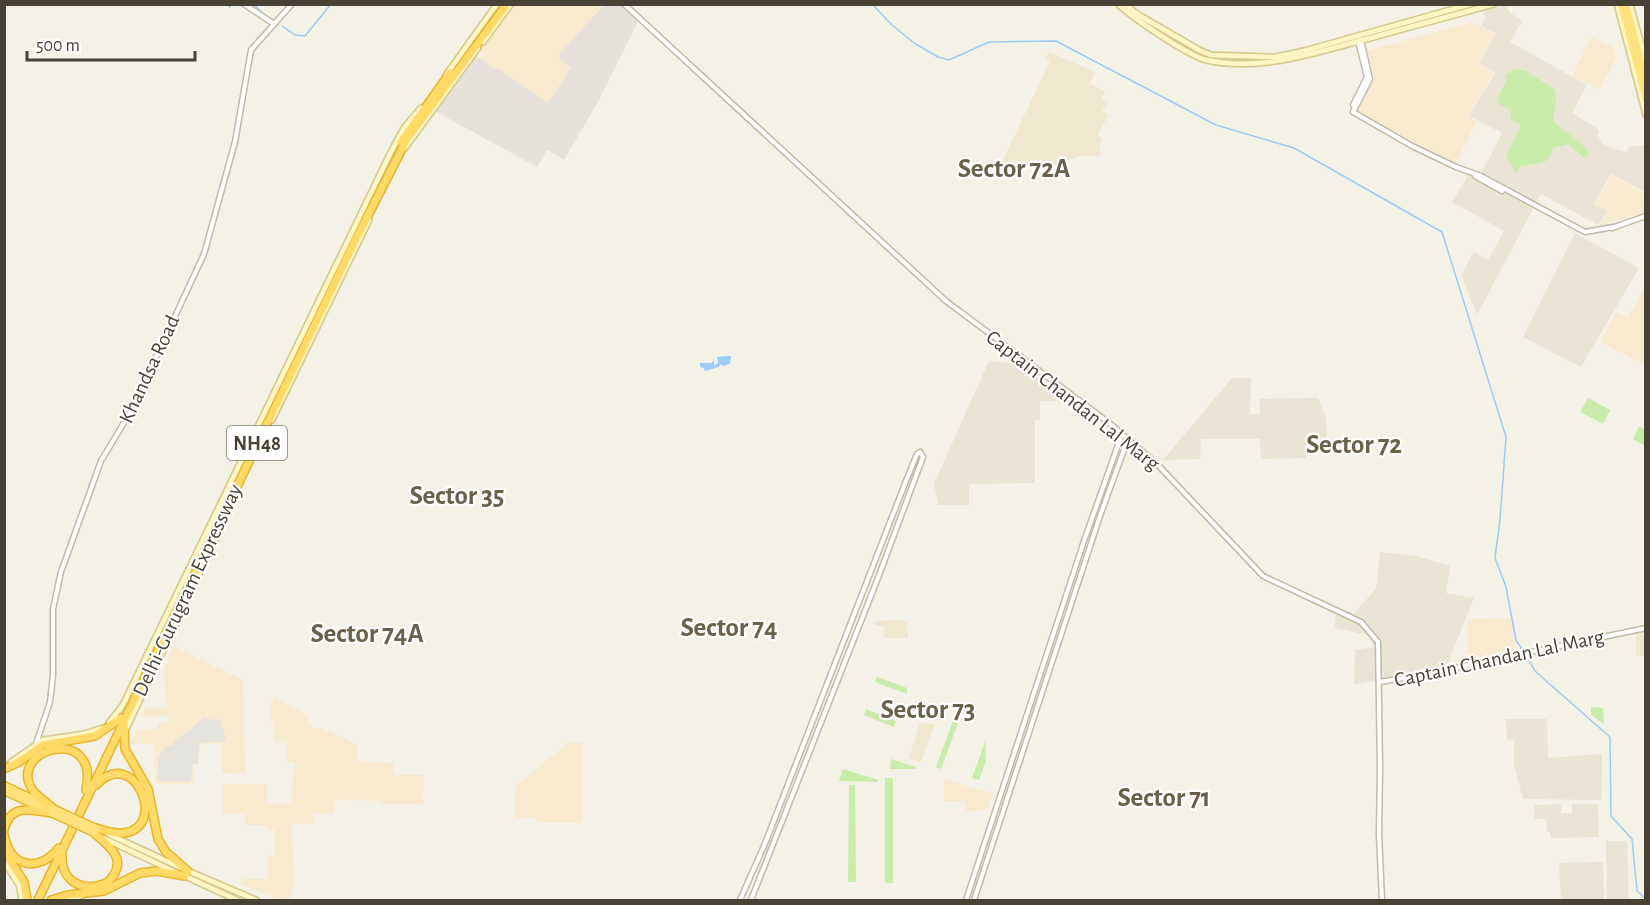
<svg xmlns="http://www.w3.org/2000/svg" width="1650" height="905" font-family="'Alegreya Sans',sans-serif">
<rect width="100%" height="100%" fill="#f4f1e6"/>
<g fill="#e9e4d3">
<path d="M1506,5L1509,12L1522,21L1510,42L1587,85L1572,113L1596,128L1599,131L1598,136L1603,144L1626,153L1629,147L1645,145V192L1611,174L1594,204L1608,211L1598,225L1541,194L1477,315L1461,275L1474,252L1488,260L1504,231L1452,202L1468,176L1478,180L1502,133L1469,116L1495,73L1479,63L1496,34L1481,26L1485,18L1483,11Z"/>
<path d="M1575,233L1639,268L1581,367L1523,337Z"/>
<path d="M1014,360L1058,390V401H1040V420H1035V483L969,484V505H938L934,484L989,361L1011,363Z"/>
<path d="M1232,378H1251L1250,414H1260L1259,399L1318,398L1326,418L1327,438H1306V458L1261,459L1260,439H1201L1200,459L1163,460Z"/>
<path d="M1380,552L1416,556L1450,566L1446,593L1474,598L1447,665L1354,685L1355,650L1375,647L1367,635L1335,628L1336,608L1354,613L1376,589Z"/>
<path d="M1506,719H1547L1548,758L1602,754L1601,800L1523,799L1514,765V740L1507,739Z"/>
<path d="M1561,804V813H1572V804H1598L1599,837L1551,838L1550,832H1547L1546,819H1535L1534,805Z"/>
<path d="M1606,841H1627L1629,899L1607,900Z"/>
<path d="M1603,862L1604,900H1561L1559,863Z"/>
</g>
<g fill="#f8eacf">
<path d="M514,5H604L560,53L559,59L571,68L548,103L498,68L497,69L479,58L484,53L480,49Z"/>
<path d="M1473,22L1495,35L1478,63L1493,73L1468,116L1476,122L1455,165L1356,112L1375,78L1367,51Z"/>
<path d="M1591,37L1614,48L1616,58L1599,90L1572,76Z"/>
<path d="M1612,175L1645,194V214L1600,225L1609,211L1595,204Z"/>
<path d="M1645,287V365L1600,341L1616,312L1628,317Z"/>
<path d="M1513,618L1516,648L1468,660V619Z"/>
<path d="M173,646L243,680L245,774L222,773V743L200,744L199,764L193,765V784H155L154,744H130L136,730L157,729L158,723L167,722V716L142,717L145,709L167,707L164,672Z"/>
<path d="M273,696L308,716L307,722L312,723V728H321L357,744V761L394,763L393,775H424L423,804H382L381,801L335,799L334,813L314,814V824L291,823L295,882L289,900H280L239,884L242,879H268V856L275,855L274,829H267V825H245V814H223V784H267V804L291,803L295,763L287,762V743H273V722H271V701H273Z"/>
<path d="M569,742L583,743V823H537L536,818H515V787Z"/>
<path d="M944,779L993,794L987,810L966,811V801H944Z"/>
</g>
<path fill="#e6e2db" d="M604,5H622L639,20L600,98L564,160L547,150L537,167L435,111L476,56L496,69L498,68L548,103L571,68L559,59L560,53Z"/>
<g fill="#efe8cf">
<path d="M1049,52L1095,72L1090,83L1105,92L1101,99L1107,103L1102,111L1109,115L1097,135L1103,139L1100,143V156H1077L1076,159H1070L1068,164H1031V166L1005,167L1001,176L997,175L1003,160L1050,61L1046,58Z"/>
<path d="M898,620L907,622L908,638H883L885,627L874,625L876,621Z"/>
<path d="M1645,630V656H1636V632Z"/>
<path d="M920,723L935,724L921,762L909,758Z"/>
</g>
<g fill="#c9ecab">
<path d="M1514,69L1528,72L1555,90L1556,97L1553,121L1584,146L1589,155L1584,158L1568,144L1553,148C1551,166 1536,163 1521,166L1516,173L1506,155L1520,129V124L1511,119V111L1496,102L1506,81L1505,75Z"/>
<path d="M1588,398L1610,410L1603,424L1580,412Z"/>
<path d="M1639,426L1645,430V446L1633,439Z"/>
<path d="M877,677L907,688V694L875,682Z"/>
<path d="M1591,707L1603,708L1604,724L1591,715Z"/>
<path d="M866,709L896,721L894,727L864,715Z"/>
<path d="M953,721L958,723L941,769L936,767Z"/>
<path d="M986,739V760L979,780L972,778Z"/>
<path d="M891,759L916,767V769H890Z"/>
<path d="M843,769L878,780V782L839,781Z"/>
<rect x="885" y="778" width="8" height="105"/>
<path d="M849,785H855L856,882H848Z"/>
</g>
<path fill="#e5e3de" d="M204,717L214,720L220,719L226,738L224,741L219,742L199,743L198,763L192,764L191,781H158V758L165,746H174V741L190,730Z"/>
<path fill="#9dcaf6" d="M727,356H731L730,364L723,366L721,364L719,367L705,371L704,368L700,367V363H711L714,360V365L718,363L717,357Z"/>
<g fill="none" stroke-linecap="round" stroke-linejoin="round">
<g stroke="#9dcaf6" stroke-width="1.5">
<path d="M226,4L230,7L231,4"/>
<path d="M253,4L268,18"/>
<path d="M872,4L892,25L914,43L938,57L949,60L989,42L1056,41L1216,125L1294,148L1442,232L1506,437L1500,520L1495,558L1506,587L1516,640L1536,672L1610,737L1611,816L1632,839L1637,891L1646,899"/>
<path d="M282,26L295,35L305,36L331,4"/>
</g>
<g stroke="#c0baa8" stroke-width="7">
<g id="tertiary">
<path d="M244,4L274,24"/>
<path d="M624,4L946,301L1108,422L1157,464L1263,576L1361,622L1378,642L1380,767L1379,834L1382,900"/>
<path d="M1361,40L1370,79L1353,112L1412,146L1456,167L1481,176L1585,232L1613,227"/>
<path d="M1355,108L1353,105L1367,77L1358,41"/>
<path d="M1475,176L1502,191"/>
<path d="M1612,228L1646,216"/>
<path d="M1379,682L1417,676L1646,628"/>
<path d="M36,744L50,702L53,675V609L61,572L101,461L131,411L204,254L235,142L251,50L292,4"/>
<path d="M740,900L764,846L906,481L917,454L920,452L923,457L878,578L751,900"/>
<path d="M966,900L1084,541L1122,434"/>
<path d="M974,900L1101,513L1128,439"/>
</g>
</g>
<g stroke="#d8cb92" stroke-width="8">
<g id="secondary">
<path d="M1118,4C1133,18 1187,55 1206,60C1261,72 1314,53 1367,39C1409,27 1452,16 1494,4"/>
<path d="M1125,4L1137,14L1199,50L1211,55L1275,57L1304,51L1471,4"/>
<path d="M1617,4L1646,115"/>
<path d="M1630,4L1646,62"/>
<path d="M483,42L511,4"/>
<path d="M446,75L497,4"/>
<path d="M405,148L478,48"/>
<path d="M272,420L369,220"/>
<path d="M109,723L123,705L391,152L404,128L421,108"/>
<path d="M126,729L226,517"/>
<path d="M11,762L43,740L84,734L103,728"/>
<path d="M108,834L188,871L256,900"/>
<path d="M103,838L177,873"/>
<path d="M4,861L19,885L22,900"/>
<path d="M185,876L237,900"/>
<path d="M61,900L81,896"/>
</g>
</g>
<g stroke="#e9b42b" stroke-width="9">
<g id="trunk">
<path d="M1621,4L1646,100"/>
<path d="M1626,4L1646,80"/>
<path d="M4,785L44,804"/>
<path d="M4,791L45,810"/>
</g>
</g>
<g stroke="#e9b42b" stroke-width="10">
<g id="motorway">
<path d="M401,142L450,73"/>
<path d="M124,724L125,749L148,789L158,839L166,852L188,871"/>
<path d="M4,769L19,762L43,745L95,736L121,718"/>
<path d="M96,785C134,744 169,827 124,833C115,834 105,831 96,828"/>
<path d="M53,808C46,802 37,797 32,789C7,749 100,723 86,790"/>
<path d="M4,830C10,804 30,809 51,813"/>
<path d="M4,835C11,868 38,873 59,848"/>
<path d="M4,851L24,882L27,900"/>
<path d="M62,855C61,882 84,894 108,882C129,861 111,847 94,833"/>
<path d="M38,900L356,239L407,139L507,4"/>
<path d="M51,900L68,895L104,891L140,873L157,871L185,876"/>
</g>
</g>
<use href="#tertiary" stroke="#fff" stroke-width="4"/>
<use href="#secondary" stroke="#fff6c5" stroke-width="4.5"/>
<use href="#trunk" stroke="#ffe27d" stroke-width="6"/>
<use href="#motorway" stroke="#ffda66" stroke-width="7"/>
<g stroke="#e9b42b" stroke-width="9" stroke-linecap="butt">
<g id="trunk-bridge">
<path d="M53,808L96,828"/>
<path d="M51,813L94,833"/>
</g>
</g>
<use href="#trunk-bridge" stroke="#ffe27d" stroke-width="6"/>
</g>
<g text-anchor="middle" stroke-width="4.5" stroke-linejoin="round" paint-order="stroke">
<rect fill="#fff" stroke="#7f7b72" stroke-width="1.5" x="227" y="426" width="60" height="34" rx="4.5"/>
<g font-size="20" font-weight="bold" fill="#484235">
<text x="257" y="450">NH48</text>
</g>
<g font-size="21" fill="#484235" stroke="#fff">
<text transform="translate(149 369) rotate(-65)" y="7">Khandsa Road</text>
<text transform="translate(1073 400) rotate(38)" y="7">Captain Chandan Lal Marg</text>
<text transform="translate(187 590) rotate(-65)" y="7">Delhi-Gurugram Expressway</text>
<text transform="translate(1499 658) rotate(-12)" y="7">Captain Chandan Lal Marg</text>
</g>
<g font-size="27" font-weight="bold" fill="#6b614b" stroke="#fff">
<text x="1014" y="177">Sector 72A</text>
<text x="1354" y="453">Sector 72</text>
<text x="457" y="504">Sector 35</text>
<text x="729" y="636">Sector 74</text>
<text x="367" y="642">Sector 74A</text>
<text x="928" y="718">Sector 73</text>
<text x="1164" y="806">Sector 71</text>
</g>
</g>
<rect width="1650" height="905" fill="none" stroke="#484235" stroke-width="12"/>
<path d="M27 51v9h168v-9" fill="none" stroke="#484235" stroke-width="3"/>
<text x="36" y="51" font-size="18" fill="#484235" stroke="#ffffff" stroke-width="4.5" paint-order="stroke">500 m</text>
</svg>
